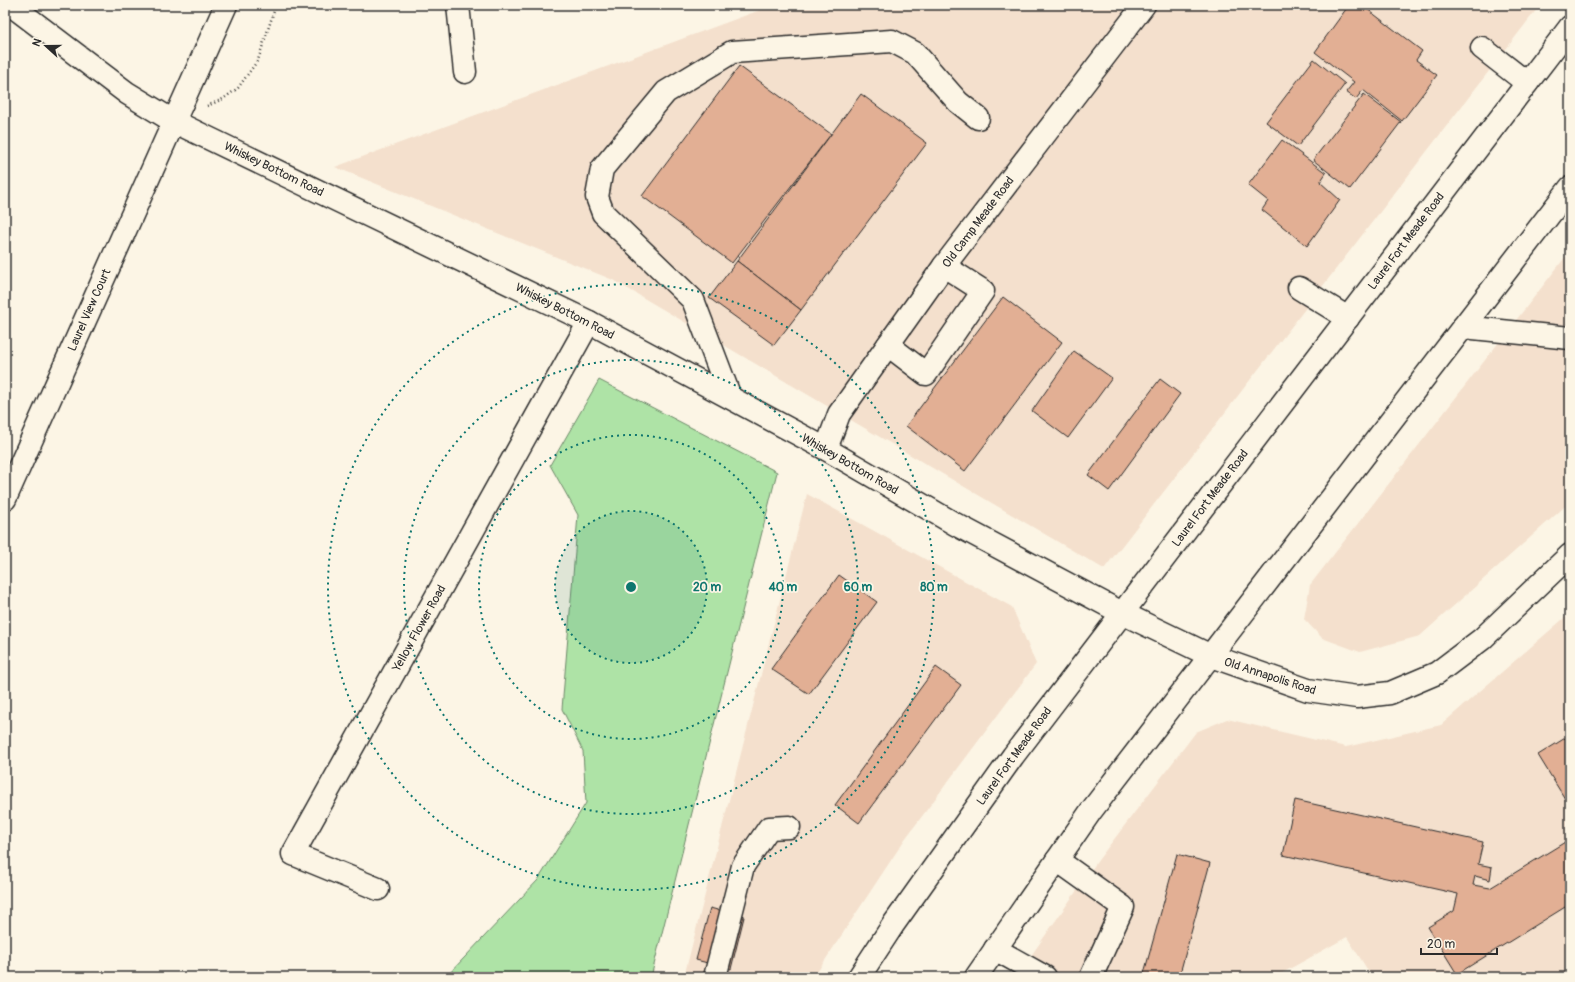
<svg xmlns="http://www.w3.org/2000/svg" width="1575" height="982" font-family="Pangolin,sans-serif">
<rect width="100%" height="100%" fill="#fcf5e5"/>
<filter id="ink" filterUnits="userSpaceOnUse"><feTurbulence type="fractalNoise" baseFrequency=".025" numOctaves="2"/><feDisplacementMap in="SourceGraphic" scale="8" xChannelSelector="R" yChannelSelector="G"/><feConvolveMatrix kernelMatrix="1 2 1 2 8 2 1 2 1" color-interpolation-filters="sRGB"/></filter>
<g filter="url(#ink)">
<g fill="#f4e0cd">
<path d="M774,5H1540L1104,569L613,280L335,167Z"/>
<path d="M1570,251V502L1420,636L1360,652L1322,638L1304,619L1310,585Z"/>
<path d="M807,494L1012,607L1036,664L905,839L814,977H684Z"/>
<path d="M1570,613V977H1372L1347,937L1275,977H1016L1099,859L1196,732L1227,719L1346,747L1441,725Z"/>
</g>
<path fill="#aee3a6" stroke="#6c8768" d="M599,380L777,472L651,977H446L538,880L586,803L583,751L562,709L578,515L550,465Z"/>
<g fill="#e2af94" stroke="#2b2b2b">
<path d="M1349,5H1362L1422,51L1416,60L1437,75L1402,121L1363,90L1356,99L1346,92L1354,82L1315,52Z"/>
<path d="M1314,59L1345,84L1298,146L1266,122Z"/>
<path d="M739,66L831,134L732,263L642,196Z"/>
<path d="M861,94L927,143L801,310L737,261Z"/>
<path d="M1364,94L1401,122L1350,189L1313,160Z"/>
<path d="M1282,140L1326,173L1320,182L1340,200L1307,246L1262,210L1268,201L1248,185Z"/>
<path d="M737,261L801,310L774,345L709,298Z"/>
<path d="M1003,297L1062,342L965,471L906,426Z"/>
<path d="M1074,351L1112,378L1068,438L1032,411Z"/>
<path d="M1160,379L1180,394L1109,491L1088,475Z"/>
<path d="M839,575L877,602L809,694L771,669Z"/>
<path d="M936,667L961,685L859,823L835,805Z"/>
<path d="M1570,735V807L1538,755Z"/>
<path d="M1295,800L1483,842L1478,864L1492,867L1490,880L1475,876L1473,885L1490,888L1570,839V904L1457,974L1428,927L1454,911L1458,894L1283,855Z"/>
<path d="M1177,854L1210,863L1179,977H1143Z"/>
<path d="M710,908L744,917L731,969L696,960Z"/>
</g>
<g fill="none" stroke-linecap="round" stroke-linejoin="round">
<g stroke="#2b2b2b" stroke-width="25">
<g id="minor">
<path d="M11,5L127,93L173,121L589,322L826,449L955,524L1122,613L1211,656L1308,690L1357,697L1390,693L1437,673L1482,639L1570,555"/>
<path d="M458,5L465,72"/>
<path d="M1482,48L1527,83"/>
<path d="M1299,288L1348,318"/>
<path d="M1463,327L1570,338"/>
<path d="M888,345L926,374L983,291L944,266"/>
<path d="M730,397L693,300L603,213L597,197L602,169L666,92L732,52L892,41L915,53L958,102L978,118"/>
<path d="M826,449L839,414L944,266L1144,5"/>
<path d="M5,499L226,5"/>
<path d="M1057,860L1123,907L1091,977"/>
<path d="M378,889L293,854L589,322"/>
<path d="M995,949L1045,977"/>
<path d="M715,977L743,866L769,828L789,827"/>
</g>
</g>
<g stroke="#2b2b2b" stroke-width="25">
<g id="major">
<path d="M859,977L893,925L1013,756L1570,27"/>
<path d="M976,977L1091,811L1570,188"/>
</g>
</g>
<path stroke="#2b2b2b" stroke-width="2.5" stroke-dasharray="1 3" stroke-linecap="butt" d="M207,106L223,99L238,88L258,60L276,5"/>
<use href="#minor" stroke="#fcf5e5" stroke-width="22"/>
<use href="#major" stroke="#fcf5e5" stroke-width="22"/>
</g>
</g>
<circle cx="631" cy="587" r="76" fill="#0f766e" fill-opacity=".12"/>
<g fill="none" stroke="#0f766e" stroke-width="2" stroke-dasharray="2 4">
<circle cx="631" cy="587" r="76"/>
<circle cx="631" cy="587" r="152"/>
<circle cx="631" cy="587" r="227"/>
<circle cx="631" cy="587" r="303"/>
</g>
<g text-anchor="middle" stroke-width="3.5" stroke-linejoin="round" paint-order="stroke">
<g font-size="12" fill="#2b2b2b" stroke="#fcf5e5">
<text transform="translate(274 169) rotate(26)" y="4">Whiskey Bottom Road</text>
<text transform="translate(978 222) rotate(-53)" y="4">Old Camp Meade Road</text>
<text transform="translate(1406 241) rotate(-53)" y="4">Laurel Fort Meade Road</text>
<text transform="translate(89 310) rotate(-66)" y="4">Laurel View Court</text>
<text transform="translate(565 311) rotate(27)" y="4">Whiskey Bottom Road</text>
<text transform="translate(850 464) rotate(30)" y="4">Whiskey Bottom Road</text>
<text transform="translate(1210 498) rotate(-53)" y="4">Laurel Fort Meade Road</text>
<text transform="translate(419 628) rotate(-61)" y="4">Yellow Flower Road</text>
<text transform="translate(1270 676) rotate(18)" y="4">Old Annapolis Road</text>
<text transform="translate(1014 756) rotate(-54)" y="4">Laurel Fort Meade Road</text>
</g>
</g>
<circle cx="631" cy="587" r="6" fill="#0f766e" stroke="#fcf5e5" stroke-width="2"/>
<g font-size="12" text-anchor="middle" font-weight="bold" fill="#0f766e" stroke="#fcf5e5" stroke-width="3.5" stroke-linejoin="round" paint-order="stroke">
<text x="707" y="591">20 m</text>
<text x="783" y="591">40 m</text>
<text x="858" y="591">60 m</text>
<text x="934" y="591">80 m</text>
</g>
<rect width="1575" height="982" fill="none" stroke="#fcf5e5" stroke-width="20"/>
<rect x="10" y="10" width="1555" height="962" fill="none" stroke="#2b2b2b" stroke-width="1.5" filter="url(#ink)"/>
<g transform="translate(46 46) rotate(291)" stroke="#fcf5e5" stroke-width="3" paint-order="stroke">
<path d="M0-3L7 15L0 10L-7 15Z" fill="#2b2b2b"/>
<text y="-6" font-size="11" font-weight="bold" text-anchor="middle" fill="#2b2b2b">N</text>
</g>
<path d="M1421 948v6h76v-6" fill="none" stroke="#2b2b2b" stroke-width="2"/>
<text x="1427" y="948" font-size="12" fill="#2b2b2b" stroke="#fcf5e5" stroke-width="3" paint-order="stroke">20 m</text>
</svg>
